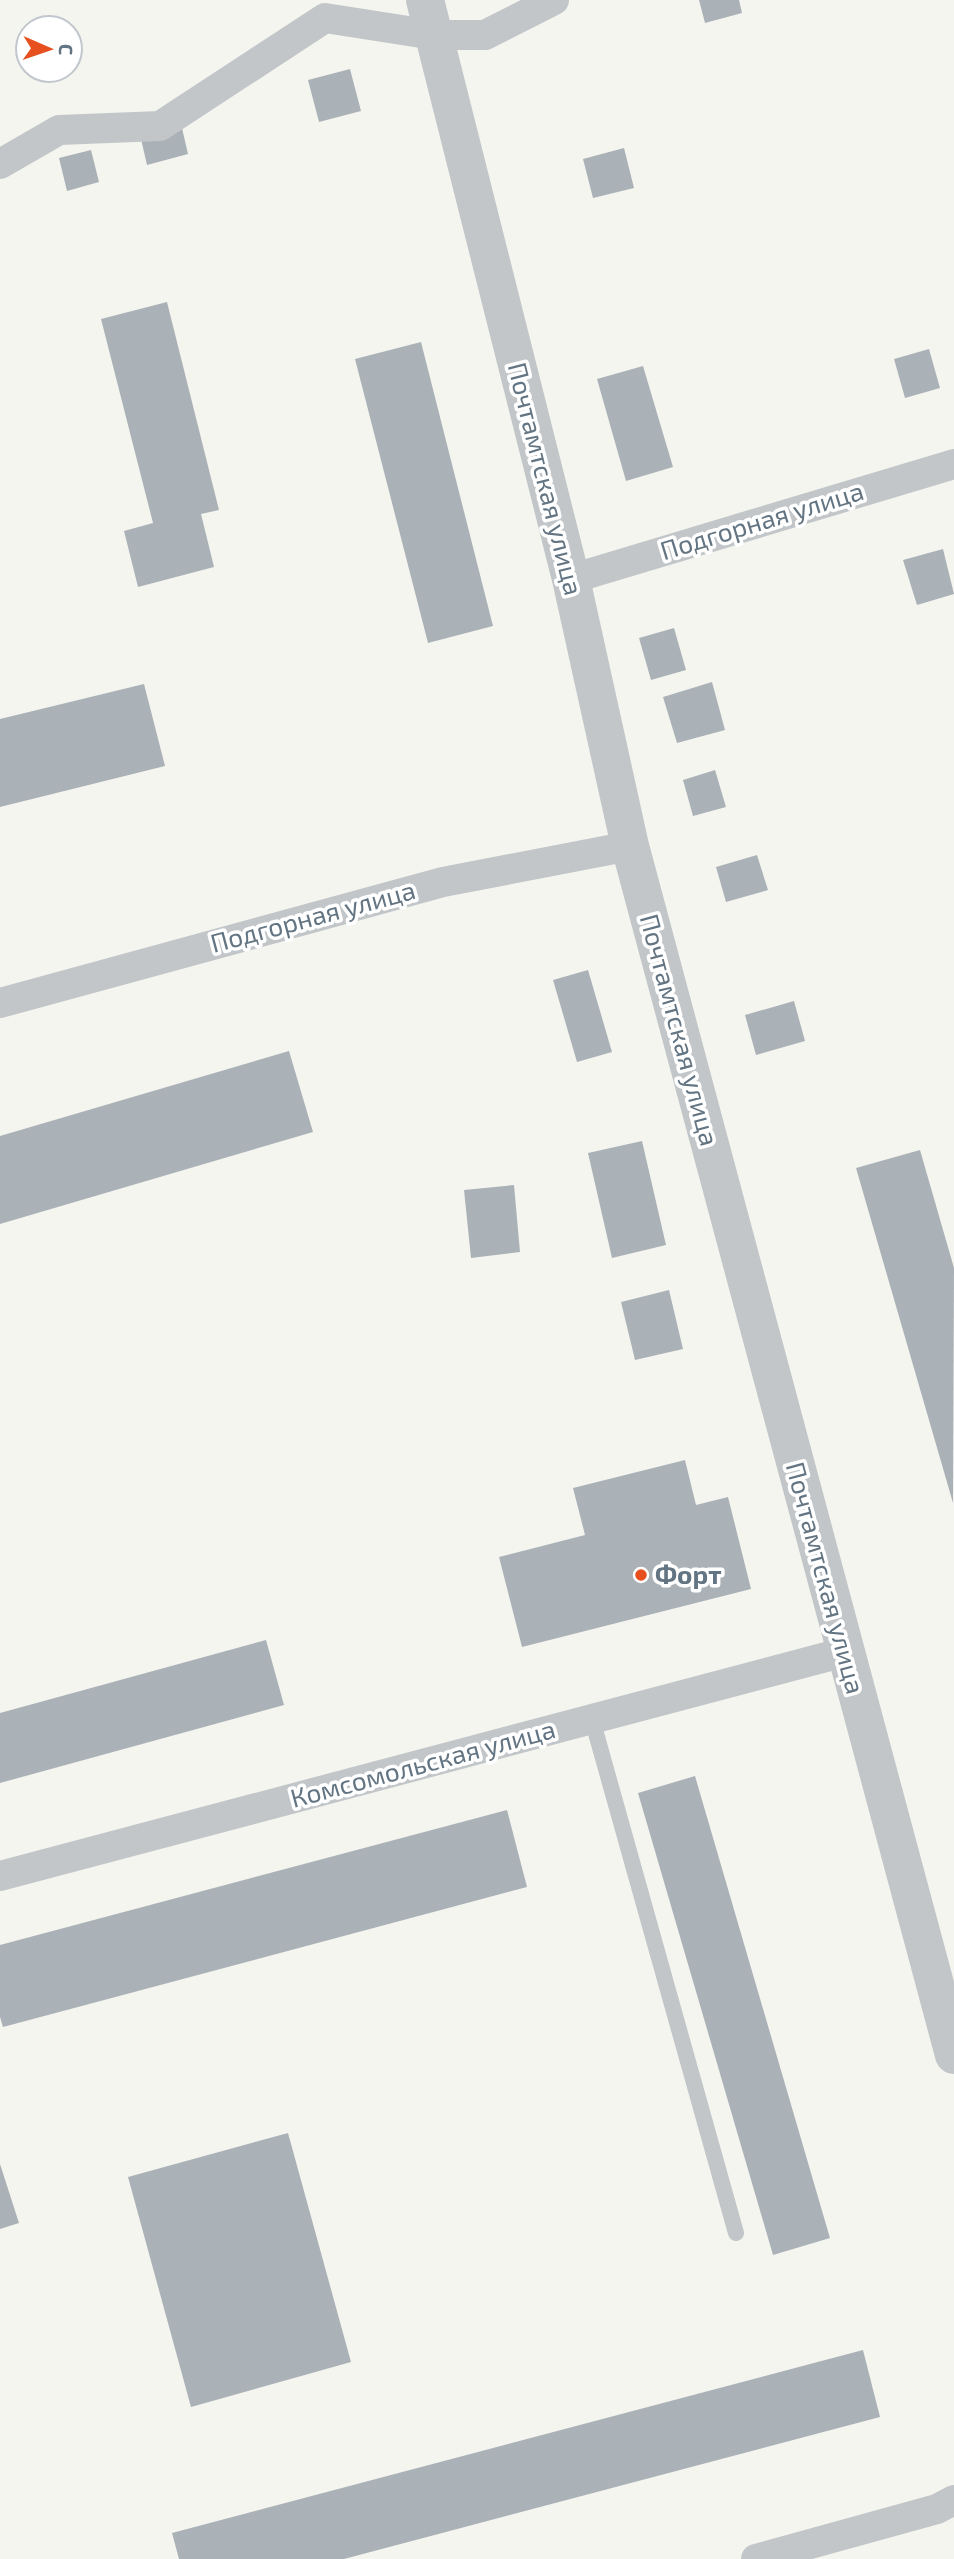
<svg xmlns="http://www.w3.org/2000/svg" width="954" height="2559" font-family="'Exo 2',sans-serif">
<rect width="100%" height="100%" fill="#f5f5f0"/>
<g fill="#aab2b7">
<path d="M699,0H739L742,13L705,23Z"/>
<path d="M350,69L361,111L319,122L308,80Z"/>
<path d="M182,128L188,154L147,165L141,139Z"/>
<path d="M624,148L634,188L593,198L583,159Z"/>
<path d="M91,150L99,182L67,191L59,158Z"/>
<path d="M167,302L219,510L201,514L214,567L138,587L124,531L153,523L101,319Z"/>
<path d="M421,342L493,626L428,643L355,359Z"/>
<path d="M929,349L940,388L905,398L894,359Z"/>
<path d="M643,366L673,467L626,481L597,379Z"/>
<path d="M943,549L954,594L917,605L903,560Z"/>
<path d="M674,628L686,670L651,680L639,638Z"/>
<path d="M712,682L725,730L677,743L663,697Z"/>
<path d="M144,684L165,766L0,807V719Z"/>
<path d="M715,770L726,807L693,816L683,780Z"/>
<path d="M757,855L768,890L726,902L716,867Z"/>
<path d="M588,970L612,1052L577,1062L553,980Z"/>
<path d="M794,1001L805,1041L756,1055L745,1015Z"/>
<path d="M289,1051L313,1132L0,1224V1136Z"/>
<path d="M642,1141L666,1245L612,1258L588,1153Z"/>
<path d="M920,1150L954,1268L953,1503L856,1168Z"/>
<path d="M514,1185L520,1252L471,1258L464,1190Z"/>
<path d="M669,1290L683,1349L635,1360L621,1302Z"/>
<path d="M685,1460L696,1505L728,1497L751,1589L522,1647L499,1557L585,1535L573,1488Z"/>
<path d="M266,1640L284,1705L0,1783V1713Z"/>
<path d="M695,1776L830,2238L773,2255L638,1793Z"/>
<path d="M507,1810L527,1887L3,2027L0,2017V1945Z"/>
<path d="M288,2133L351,2362L191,2407L128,2177Z"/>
<path d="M0,2164L19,2223L0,2229Z"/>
<path d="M863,2350L880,2417L344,2559H179L172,2533Z"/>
</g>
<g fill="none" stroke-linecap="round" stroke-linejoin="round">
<path stroke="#c2c6c9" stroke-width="16" d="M592,1719L736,2233"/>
<g stroke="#c2c6c9" stroke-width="30">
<path d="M0,164L59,130L160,126L325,18L434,35H485L554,0"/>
<path d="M571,579L954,464"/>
<path d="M0,1003L443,882L630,846"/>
<path d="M0,1876L845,1652"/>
<path d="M756,2559L937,2509L954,2500"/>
</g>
<path stroke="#c2c6c9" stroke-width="38" d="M425,0L571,579L630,846L954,2055"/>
</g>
<circle fill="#e74f1e" stroke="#fff" stroke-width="2.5" cx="641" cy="1575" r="7"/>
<g text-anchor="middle" stroke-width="7" stroke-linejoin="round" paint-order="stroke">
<g font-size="26" fill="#637482" stroke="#fff">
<text transform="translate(545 479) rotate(76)" y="9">Почтамтская улица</text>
<text transform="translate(762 521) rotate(-17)" y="9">Подгорная улица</text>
<text transform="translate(313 917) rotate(-15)" y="9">Подгорная улица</text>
<text transform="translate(679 1030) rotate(75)" y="9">Почтамтская улица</text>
<text transform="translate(825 1578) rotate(75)" y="9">Почтамтская улица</text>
<text transform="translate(423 1764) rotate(-15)" y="9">Комсомольская улица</text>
</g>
<g font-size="26" font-weight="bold" fill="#637482" stroke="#fff" text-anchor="start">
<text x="655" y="1584">Форт</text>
</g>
</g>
<g transform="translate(49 49) rotate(92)"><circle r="33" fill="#ffffff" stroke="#c1c7cd" stroke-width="2"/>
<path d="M0-5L12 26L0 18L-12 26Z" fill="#e74f1e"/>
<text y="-10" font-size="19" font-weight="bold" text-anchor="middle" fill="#637482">С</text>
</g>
</svg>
